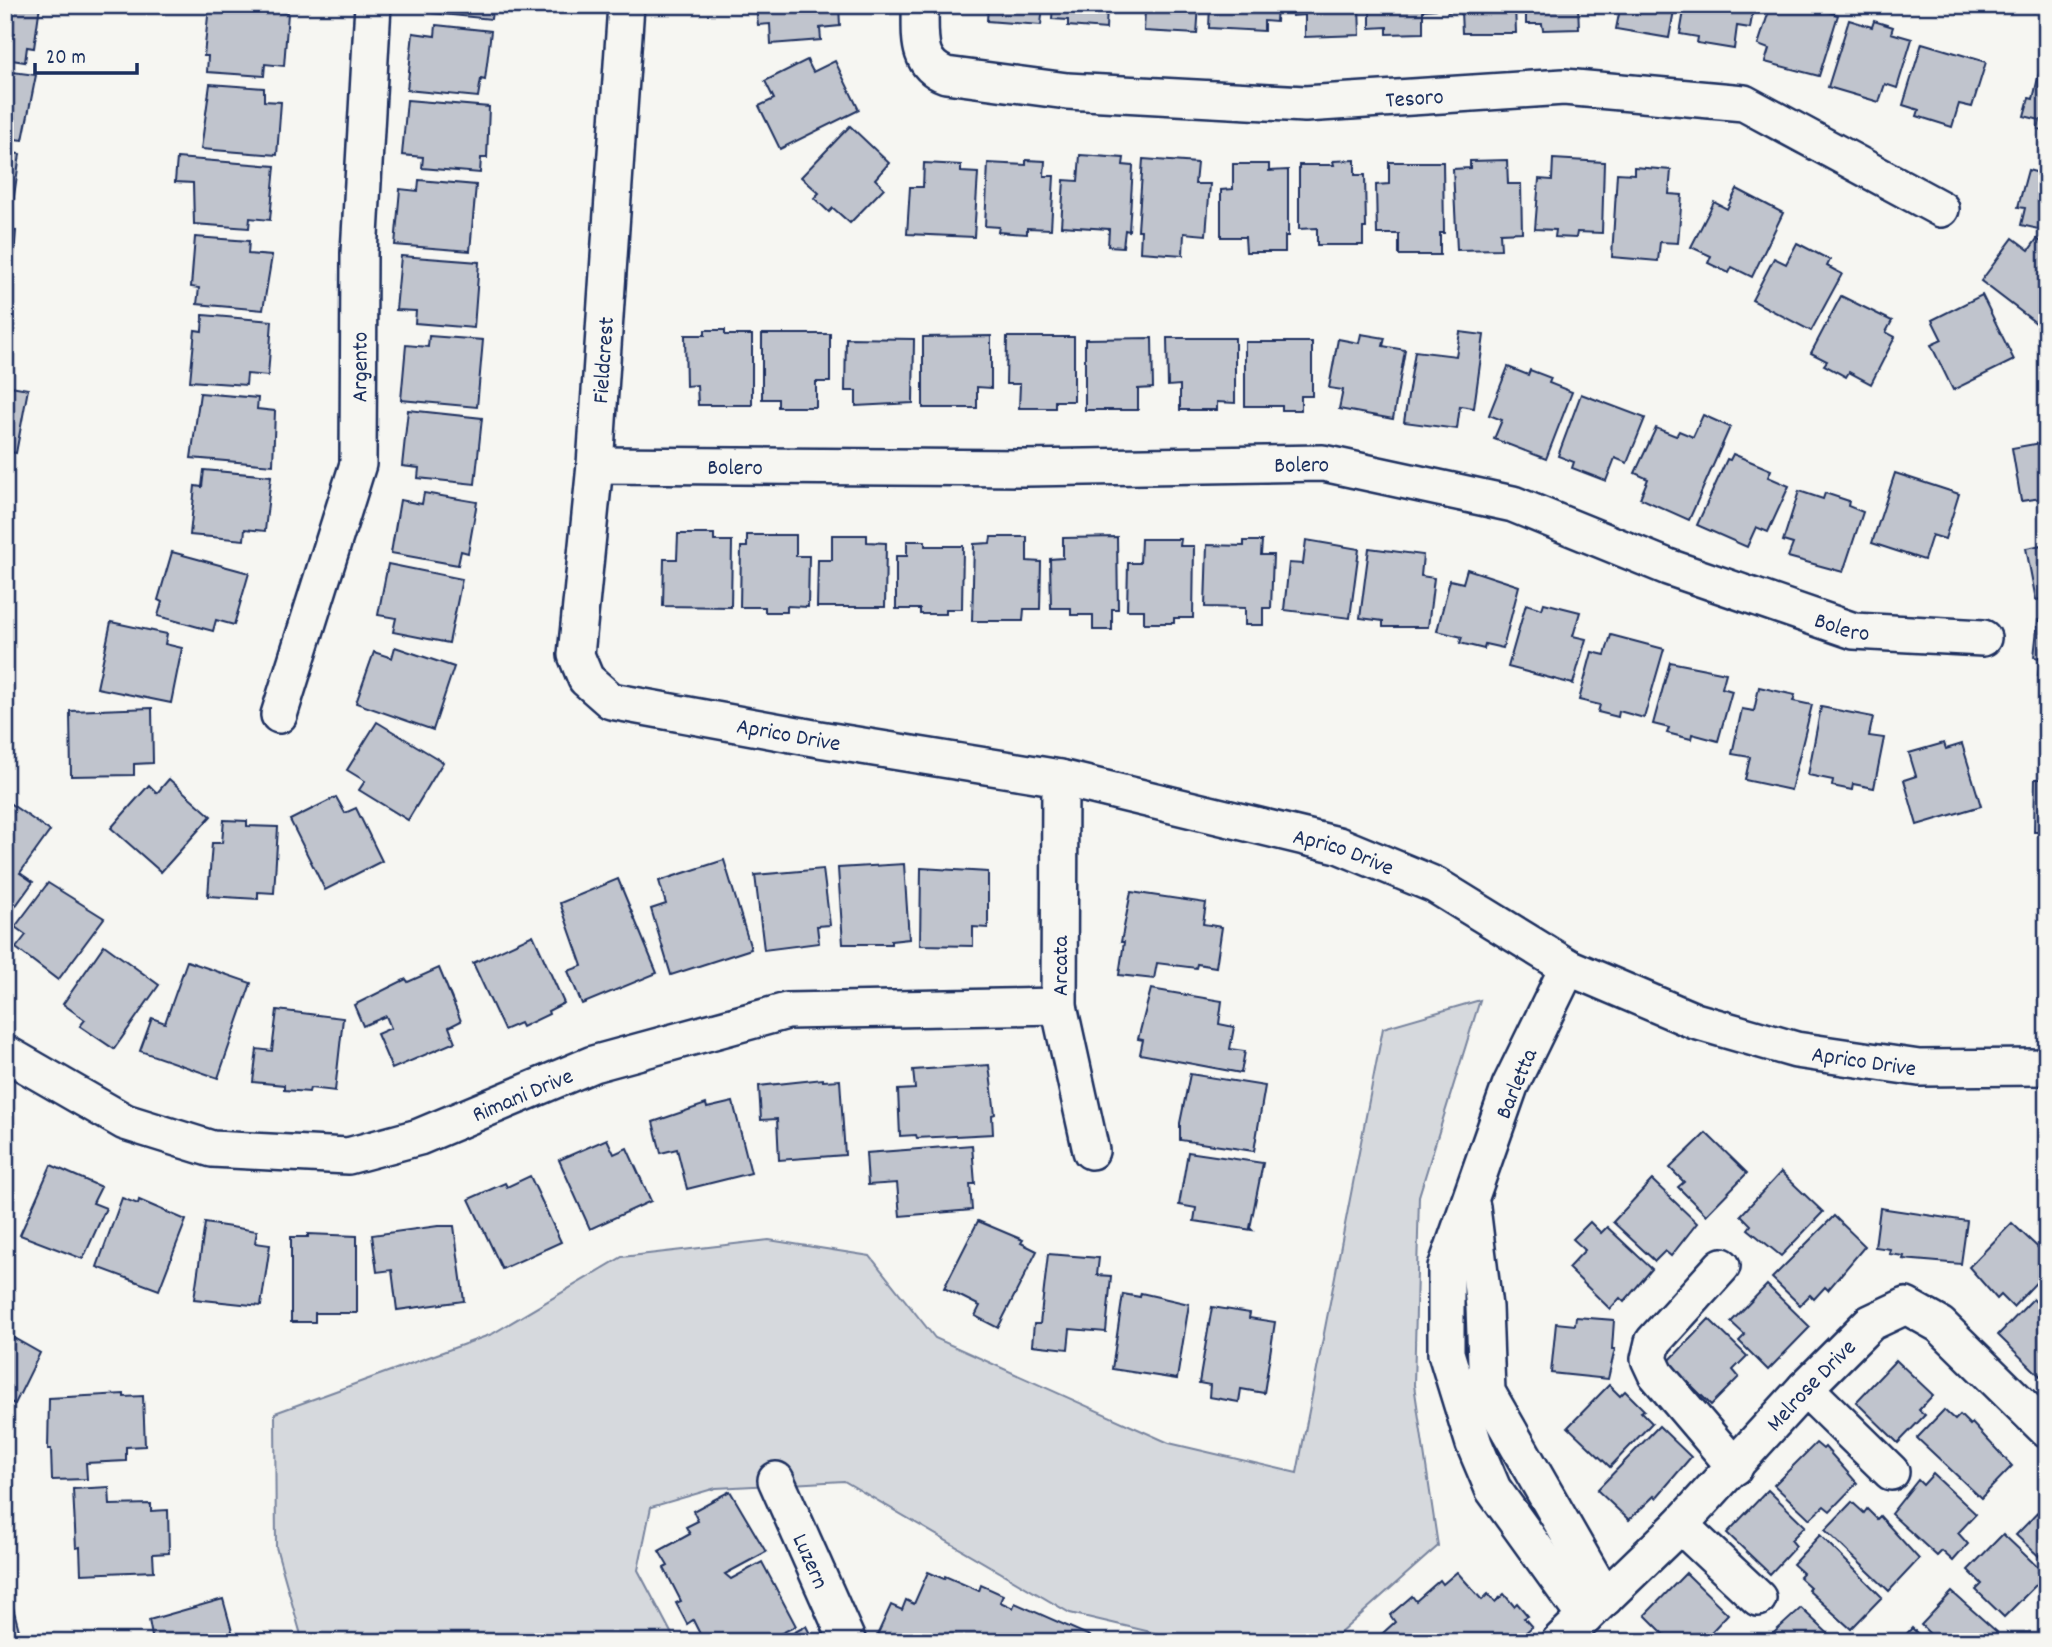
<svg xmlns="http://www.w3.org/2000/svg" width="2052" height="1647" font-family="Dekko,sans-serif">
<rect width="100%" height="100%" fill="#f6f6f2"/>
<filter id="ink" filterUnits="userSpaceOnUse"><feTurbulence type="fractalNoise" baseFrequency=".0143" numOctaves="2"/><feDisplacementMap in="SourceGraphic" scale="14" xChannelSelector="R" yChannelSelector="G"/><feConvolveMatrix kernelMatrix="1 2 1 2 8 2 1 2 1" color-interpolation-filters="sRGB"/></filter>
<g filter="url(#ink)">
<path fill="#d6d9dd" stroke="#78849e" stroke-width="2" d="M1480,1000L1419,1196L1414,1385L1438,1546L1330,1642H1193L1070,1613L844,1481L716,1488L651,1507L638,1570L676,1642H303L276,1547L275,1413L492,1334L622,1257L769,1240L870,1256L935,1338L1169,1443L1297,1473L1383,1028Z"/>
<g fill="#c0c4cd" stroke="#1b2f5e" stroke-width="2">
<path d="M5,5H40L34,48L27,47L25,62L5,59Z"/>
<path d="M434,5H493L491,19L433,13Z"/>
<path d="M756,5H839L840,26L820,28L821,40L771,44L770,24L758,25Z"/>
<path d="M988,5H1043L1041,25L987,21Z"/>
<path d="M1053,5H1107L1106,29L1068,26V20L1052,19Z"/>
<path d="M1132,5H1199L1197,34L1144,31L1145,10L1131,9Z"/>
<path d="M1210,5H1277L1276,22L1264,21V31L1209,28Z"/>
<path d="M1292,5H1359L1360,35L1305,37V15L1292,16Z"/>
<path d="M1370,5H1436V9L1423,10V33L1387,34V27L1370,28Z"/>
<path d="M1448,5H1515L1516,33H1462L1461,11L1448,12Z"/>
<path d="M1526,5H1578L1579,29L1543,30L1542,24H1526Z"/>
<path d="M1607,5H1675L1669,38L1616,29L1620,9Z"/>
<path d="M1685,5H1754L1750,28L1737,26L1734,49L1697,43L1698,37L1680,34Z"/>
<path d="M1771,5H1823L1822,10L1838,15L1819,76L1765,62L1769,49L1758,45Z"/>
<path d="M2009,5H2035L2034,12Z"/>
<path d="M209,6L288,13L284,66L265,64L264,76L207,72L208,56H204Z"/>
<path d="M1849,20L1872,27L1874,21L1893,27L1891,33L1912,39L1897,88L1885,84L1879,102L1828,87Z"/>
<path d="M436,25L491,31L485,80L481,79L478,97L407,90L413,33L435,36Z"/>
<path d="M1922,43L1986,62L1972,107L1959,104L1952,127L1917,116L1919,110L1903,105Z"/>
<path d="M807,60L813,72L835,61L859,110L780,149L759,106L774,99L765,81Z"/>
<path d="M2042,61L2047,62V131L2038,129L2040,120L2024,116L2029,98L2033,99Z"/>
<path d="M5,71L36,75L23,140L5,138Z"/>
<path d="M210,84L264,88V101L281,102L277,155L201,149Z"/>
<path d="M407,100L489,107L487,158H481L480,173L422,168L423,157L402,155Z"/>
<path d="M850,126L889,163L875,179L884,188L850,223L833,208L829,212L814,198L819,193L801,177Z"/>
<path d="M5,152L20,154L13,203L6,202L5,210Z"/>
<path d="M1080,155L1124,158L1123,165L1133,166L1129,231L1125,230L1123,247L1108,246L1109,229L1061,226L1064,180L1078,181Z"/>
<path d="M177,158L275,166L270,220L250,218L249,228L194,224L193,183L175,182Z"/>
<path d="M1143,159L1197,163L1195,184H1210L1206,235L1184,233L1183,255L1140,252L1141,230H1138Z"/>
<path d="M1553,159L1604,162L1602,233L1577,232L1576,238L1555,237L1556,230L1535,229L1539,179L1552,180Z"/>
<path d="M1026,160L1045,161L1044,176H1054L1051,229L1027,228V234L998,232L999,227L985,226L988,163L1026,165Z"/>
<path d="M1355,160V175H1365L1366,228H1363V245H1317V228L1299,229V165H1334L1333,161Z"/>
<path d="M1507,160L1508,184H1521L1522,232L1500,233L1501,249L1457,250L1453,169L1470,168V161Z"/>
<path d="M1389,162H1443L1444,233H1440V255H1399V234H1377L1376,185L1389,184Z"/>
<path d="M924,163L961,165V172L978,173L974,237L907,234L910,187H923Z"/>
<path d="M1233,164H1269V171L1288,170V236H1285V252H1246L1245,237H1221V190L1233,189Z"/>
<path d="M1634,167L1671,170L1669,194L1682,195L1678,243L1660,242L1658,261L1612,257L1617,173L1634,174Z"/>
<path d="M2028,170L2047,175V231L2021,225L2025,208L2018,207Z"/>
<path d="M419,180L476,185L470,251L395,245L400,189L418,191Z"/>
<path d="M1737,189L1783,213L1752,277L1732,267L1729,273L1708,263L1711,256L1691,247L1714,202L1727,209Z"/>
<path d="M5,230L16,231L12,281L6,280L5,289Z"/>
<path d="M195,237L249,241L248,254L272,256L263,310L197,304L199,288L191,287Z"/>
<path d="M2013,238L2029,250L2037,239L2047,246V309L2036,323L1981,281Z"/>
<path d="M1797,243L1830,260L1827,266L1842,274L1811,331L1752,300L1774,258L1786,264Z"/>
<path d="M401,256L479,262L474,328L415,323L416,311L396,310Z"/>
<path d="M1982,295L2014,360L1953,390L1931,345L1942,340L1932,320Z"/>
<path d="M1841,296L1892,321L1886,332L1895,337L1871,384L1849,372L1846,377L1824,365L1827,361L1811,353Z"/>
<path d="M203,315L272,321L268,376L247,374L246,385L190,381L195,330L202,331Z"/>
<path d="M705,330H725V335H752V405H698L697,385L686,386L685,335H705Z"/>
<path d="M1460,332L1484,335L1474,408L1460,406L1457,429L1404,422L1415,351L1456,356Z"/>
<path d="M762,334H830V382H816V407H778V399H762Z"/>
<path d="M1361,334L1385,338L1383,346L1405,350L1393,419L1339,409L1343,390L1329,388L1338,339L1359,343Z"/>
<path d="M429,336L483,340L477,407L401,400L406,345L428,347Z"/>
<path d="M991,336V388L977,387V408H923V337Z"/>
<path d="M1007,337H1074V401H1055V408H1019L1020,384H1006Z"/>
<path d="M846,338L914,339L913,403L856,406V391H845Z"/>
<path d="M1152,338L1153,388L1138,389V410H1085V339Z"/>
<path d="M1167,338H1235V403L1217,402V410H1180V385L1168,386Z"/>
<path d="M1245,342H1312V396H1301V410H1282V406H1245Z"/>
<path d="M1508,367L1528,375L1530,370L1551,378L1549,383L1572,392L1546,459L1494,439L1502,420L1489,415Z"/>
<path d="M5,385L28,389L16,453L5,451Z"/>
<path d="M200,393L258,398L257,409L275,411L273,465L191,458Z"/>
<path d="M1581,394L1645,418L1627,463L1615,458L1606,481L1572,468L1574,462L1558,456Z"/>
<path d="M408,410L482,418L475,484L418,478L419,468L402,466Z"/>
<path d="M1703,415L1730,427L1689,520L1640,498L1648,479L1635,473L1656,428L1676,436L1679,431L1693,437Z"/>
<path d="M2047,442V511H2044L2042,498L2021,501L2012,448Z"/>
<path d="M1733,454L1771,470L1768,477L1789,486L1768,532L1756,527L1747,547L1697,525L1727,459L1730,460Z"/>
<path d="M204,470L271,476L265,531L245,529L244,540L190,535L195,486L202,487Z"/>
<path d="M1895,473L1959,494L1945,539L1932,535L1924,560L1872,543Z"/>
<path d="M1799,491L1823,499L1825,493L1849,501L1848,506L1863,512L1843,572L1788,557L1793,544L1783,541Z"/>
<path d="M424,493L477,502L468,553L461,551L458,565L391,553L400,500L422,504Z"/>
<path d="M2047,529V598L2036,600L2026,548L2047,544L2044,530Z"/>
<path d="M678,534H714V541H732L731,607L663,606L664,559H677Z"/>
<path d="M747,535H796V556H809L808,607L787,606V612H765V607H740L741,547H747Z"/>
<path d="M832,535H867V542L886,543L885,607H817L818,560H832Z"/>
<path d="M991,537H1027V561L1041,562L1040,609H1024L1023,621H972L974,544L990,543Z"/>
<path d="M1117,537L1118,609H1112V630H1093V615H1071V608H1051L1050,559L1063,558V538Z"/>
<path d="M1141,539H1181L1180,546H1194L1193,618H1174V623H1144V610H1127L1128,563H1140Z"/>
<path d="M1306,540L1359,549L1350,618L1284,610L1289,563L1303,564Z"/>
<path d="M907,541H925V546H963L962,609H946V614H920V609H896V556H907Z"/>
<path d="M1244,541H1262L1261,555H1273L1271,608H1263V625H1245V608L1205,607L1207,545L1244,546Z"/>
<path d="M1369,548L1423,555L1421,576L1434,578L1428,627H1383V621L1360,618Z"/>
<path d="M172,552L249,573L234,625L216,620L213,631L158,616L162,602L158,600Z"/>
<path d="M388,564L462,579L449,643L393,632L396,618L378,615Z"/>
<path d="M1467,569L1519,586L1503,648L1485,644L1484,649L1460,643L1462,637L1437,631L1450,580L1463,583Z"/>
<path d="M1544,603L1580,612L1573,636L1586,639L1573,684L1508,667L1526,604L1542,609Z"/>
<path d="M2038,620L2047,621V677L2038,676L2040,658L2034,657Z"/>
<path d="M111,622L167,634L165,644L182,648L171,703L97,688Z"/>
<path d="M1611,635L1664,649L1644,718L1619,711L1618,717L1598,712L1600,705L1579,700L1592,652L1605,655Z"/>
<path d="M395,647L454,667L433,730L356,703L374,652L392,658Z"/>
<path d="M1670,662L1726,673L1722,688L1732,691L1718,741L1692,734L1691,739L1667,733L1669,728L1653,724Z"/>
<path d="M1759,687L1795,695L1793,701L1812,705L1791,790L1745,780L1750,757L1732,754L1742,709L1754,711Z"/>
<path d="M1821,707L1873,717L1869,736L1884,738L1874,788L1853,784L1852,790L1832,786L1833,780L1808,775Z"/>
<path d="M152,708L153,763L134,764V775L71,776L70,711Z"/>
<path d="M377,722L443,762L408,820L359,790L365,781L347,770Z"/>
<path d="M1944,743L1946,749L1962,744L1981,806L1917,825L1904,780L1916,776L1909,753Z"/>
<path d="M169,779L211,816L161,872L111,828L149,785L157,793Z"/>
<path d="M2035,779H2047V832H2034Z"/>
<path d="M336,797L345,813L356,808L382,861L325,890L290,820Z"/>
<path d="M5,800L50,831L20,873L33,882L12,911L5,906Z"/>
<path d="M224,820L247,821V826L278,827L274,893L258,892V899L208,896L212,843H222Z"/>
<path d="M724,860L751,949L671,975L651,909L666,904L659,881Z"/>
<path d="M904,864L909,939L891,941V944H843L838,868Z"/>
<path d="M921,868L988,872V928L973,927V946L920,945Z"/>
<path d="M823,869L830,925L817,926L819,943L764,950L755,875Z"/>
<path d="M618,879L657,973L582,1004L568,971L582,966L560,903Z"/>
<path d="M48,883L104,918L58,980L16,948L26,935L15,927Z"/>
<path d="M1131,892L1206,903L1203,924L1222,927L1216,967L1197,964L1196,968L1157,963L1154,979L1119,975L1124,942H1121Z"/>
<path d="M533,935L564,1003L548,1011L549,1014L522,1027L520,1023L504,1030L473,963Z"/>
<path d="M104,945L159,985L114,1049L80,1026L85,1020L63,1004Z"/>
<path d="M187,961L251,983L218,1078L140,1051L152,1018L165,1023Z"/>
<path d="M439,968L461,1021L449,1027L455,1042L392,1069L377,1034L391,1028L386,1016L363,1026L354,1005L406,979L408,982Z"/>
<path d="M1151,989L1222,1001L1219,1024L1234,1027L1230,1049L1245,1051L1241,1073L1140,1054L1143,1040L1138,1039Z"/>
<path d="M277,1010L343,1018L335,1091L310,1088L309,1092L284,1090V1085L253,1082L257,1049L272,1051Z"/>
<path d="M989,1065L995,1114L992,1115L993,1134L917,1138L916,1135L900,1136L898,1090L915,1089L913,1070Z"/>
<path d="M1190,1074L1265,1086L1254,1151L1180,1140V1123Z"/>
<path d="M823,1079V1081L840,1080L845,1155L779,1160L777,1119L761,1120L759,1086Z"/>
<path d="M733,1102L751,1173L687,1189L677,1149L661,1153L653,1122L706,1104L707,1108Z"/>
<path d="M1706,1133L1747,1173L1706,1215L1678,1187L1684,1182L1670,1168Z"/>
<path d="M607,1139L614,1154L627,1148L651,1201L590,1229L559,1160Z"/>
<path d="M972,1145L975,1184H970L972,1210L900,1216L897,1183L868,1185L866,1153Z"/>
<path d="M1188,1152L1263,1163L1250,1228L1252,1230L1194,1221L1196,1208L1179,1205Z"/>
<path d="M51,1165L101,1187L93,1203L106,1208L83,1259L20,1235Z"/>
<path d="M1781,1172L1823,1212L1781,1256L1748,1229L1751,1225L1741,1215Z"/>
<path d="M530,1176L561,1242L502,1269L469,1199L505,1183L507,1187Z"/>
<path d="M1652,1180L1697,1223L1671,1256L1665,1251L1655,1261L1613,1222Z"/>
<path d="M122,1198L138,1204L139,1200L186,1220L159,1290L97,1267Z"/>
<path d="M1880,1208L1967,1221L1961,1264L1903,1259L1904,1256L1889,1254L1890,1249L1875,1247Z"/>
<path d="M1834,1216L1865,1246L1828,1290L1825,1287L1814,1299L1810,1295L1800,1305L1772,1278Z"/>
<path d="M978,1221L1023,1240L1021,1243L1037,1251L998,1328L975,1316L980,1306L944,1288Z"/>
<path d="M1590,1222L1601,1233L1607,1227L1652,1269L1624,1302L1620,1298L1610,1309L1568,1268L1585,1250L1573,1239Z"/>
<path d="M205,1223L257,1231L255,1243L270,1245L261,1306L194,1299Z"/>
<path d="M2012,1223L2047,1256V1271L2013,1307L2001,1295L1997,1299L1969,1267Z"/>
<path d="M438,1226H454L464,1301L397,1310L392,1270L377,1272L372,1235Z"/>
<path d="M308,1234L357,1236V1313H315V1322H291V1237H308Z"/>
<path d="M1048,1254L1099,1258L1097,1275L1111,1276L1106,1332L1070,1329L1068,1349L1032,1345L1034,1324H1040Z"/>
<path d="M1767,1285L1810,1327L1768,1370L1739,1341L1745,1335L1731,1322Z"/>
<path d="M1141,1293L1189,1304L1177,1379L1112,1369L1123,1294L1140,1297Z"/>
<path d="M2033,1299L2047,1313V1369L2040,1376L1998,1335Z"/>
<path d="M1212,1307L1250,1313L1249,1318L1275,1322L1264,1393L1241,1389L1239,1402L1209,1397L1210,1385L1199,1383Z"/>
<path d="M1576,1317L1614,1320L1612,1349H1615L1608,1379L1551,1373L1556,1323L1575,1325Z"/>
<path d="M1709,1319L1747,1356L1733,1370L1739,1377L1711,1405L1668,1362Z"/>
<path d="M5,1333L40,1353L15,1404L5,1400Z"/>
<path d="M1896,1360L1933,1395L1919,1410L1925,1415L1898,1443L1856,1402Z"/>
<path d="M1609,1385L1620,1396L1625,1391L1644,1410L1641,1412L1652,1423L1610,1467L1568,1427Z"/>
<path d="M124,1394V1397L143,1396L145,1446L126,1447V1461L86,1463L87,1479L52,1480L51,1449H48L49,1398Z"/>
<path d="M1944,1410L1955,1420L1960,1415L1970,1425L1972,1423L2012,1466L1981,1498L1917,1438Z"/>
<path d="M1659,1426L1691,1457L1656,1498L1654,1496L1629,1520L1597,1490Z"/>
<path d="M1816,1443L1823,1449L1825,1447L1857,1483L1830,1511L1824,1506L1810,1519L1774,1485Z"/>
<path d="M1933,1474L1976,1514L1958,1533L1968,1544L1953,1561L1942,1551L1937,1556L1891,1514L1918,1480L1923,1485Z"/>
<path d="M109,1487L110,1505L151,1504V1511L168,1510L169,1553L153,1554L154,1571L81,1574L80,1547L76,1548L73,1489Z"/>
<path d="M1768,1490L1805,1526L1791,1540L1796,1546L1770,1574L1727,1533Z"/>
<path d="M730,1491L766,1552L725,1574L731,1579L762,1562L796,1626L764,1642H704L693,1620L687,1624L676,1603L681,1601L664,1568L668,1566L659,1551L690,1534L686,1527L698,1521L693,1511Z"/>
<path d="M1852,1502L1864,1513L1867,1509L1877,1519L1880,1516L1919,1559L1889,1591L1825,1530Z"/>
<path d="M2047,1503V1564L2016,1535Z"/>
<path d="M2003,1534L2046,1575L2004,1617L1976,1590L1982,1584L1968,1570Z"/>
<path d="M1820,1535L1882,1597L1851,1629L1808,1590L1810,1587L1799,1577L1803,1573L1793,1564Z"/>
<path d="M928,1572L944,1579L945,1576L979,1591L981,1585L1003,1595L1000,1602L1013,1608L1015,1603L1090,1636L1088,1642H961L955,1636L953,1642H874L891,1605L902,1610L906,1600L914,1604Z"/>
<path d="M1457,1572L1482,1600L1488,1594L1495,1602L1504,1594L1514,1606L1517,1603L1528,1616L1524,1618L1532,1627L1515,1642H1373L1395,1622L1390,1615L1412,1596L1416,1601L1440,1580L1443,1584Z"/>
<path d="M1686,1573L1728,1614L1702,1642L1694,1637L1689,1642H1672L1645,1615Z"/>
<path d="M5,1588H8L22,1642H5Z"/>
<path d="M1952,1592L1997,1632L1994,1635L2001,1642H1938L1921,1625Z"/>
<path d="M223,1599L235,1642H153L149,1620Z"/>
<path d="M1801,1608L1837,1642H1768L1767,1639Z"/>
<path d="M806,1626L814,1642H777Z"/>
<path d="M1912,1628L1926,1642H1899Z"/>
</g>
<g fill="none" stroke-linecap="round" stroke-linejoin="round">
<g stroke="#1b2f5e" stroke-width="40">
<g id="minor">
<path id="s1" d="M626,5L595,465L576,655L586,679L611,701L819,739L1060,778L1338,845L1435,885L1568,967L1695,1021L1796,1050L1919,1068L2047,1067"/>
<path id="s2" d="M920,5C921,34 915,64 946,75L1067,91L1305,104L1564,87L1744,103L1941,209"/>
<path id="s3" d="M595,465L1026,468L1323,463L1513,504L1668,567L1854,631L1983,638"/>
<path id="s4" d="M279,715L358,464L359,253L373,5"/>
<path d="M1060,778L1059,1006L1091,1151"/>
<path d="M1568,967L1510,1086L1446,1268V1353L1474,1444L1493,1489L1585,1617"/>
<path id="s5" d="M5,1053L125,1122L212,1149L348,1156L419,1137L593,1064L787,1011L1059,1006"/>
<path d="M1472,1207L1484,1307L1487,1392L1605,1598"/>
<path d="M1722,1266L1653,1342L1649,1359L1656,1374L1735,1467"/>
<path d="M1805,1388L1891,1472"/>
<path id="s6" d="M776,1480L848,1642"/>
<path d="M1680,1525L1758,1598"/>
<path id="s7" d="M1559,1642L1680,1525L1805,1388L1870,1323L1906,1306L1940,1325L2047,1430"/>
</g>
</g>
<use href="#minor" stroke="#f6f6f2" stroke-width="35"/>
</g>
</g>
<g text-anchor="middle" stroke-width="5" stroke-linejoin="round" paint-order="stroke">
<g font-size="23" fill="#1b2f5e" stroke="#f6f6f2">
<text dy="8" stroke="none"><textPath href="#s2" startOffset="551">Tesoro</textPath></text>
<text transform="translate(602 360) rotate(-86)" y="8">Fieldcrest</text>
<text dy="8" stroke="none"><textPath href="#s4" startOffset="360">Argento</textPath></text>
<text dy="8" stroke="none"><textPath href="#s3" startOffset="707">Bolero</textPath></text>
<text dy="8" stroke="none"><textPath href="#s3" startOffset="140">Bolero</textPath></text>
<text dy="8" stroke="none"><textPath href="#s3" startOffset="1274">Bolero</textPath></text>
<text dy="8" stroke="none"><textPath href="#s1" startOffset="892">Aprico Drive</textPath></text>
<text dy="8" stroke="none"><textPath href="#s1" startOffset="1460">Aprico Drive</textPath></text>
<text transform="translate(1059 966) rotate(-90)" y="8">Arcata</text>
<text dy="8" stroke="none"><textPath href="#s1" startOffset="2026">Aprico Drive</textPath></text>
<text transform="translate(1515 1083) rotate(-67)" y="8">Barletta</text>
<text dy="8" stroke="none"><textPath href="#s5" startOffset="551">Rimani Drive</textPath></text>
<text dy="8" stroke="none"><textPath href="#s7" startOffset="360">Melrose Drive</textPath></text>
<text dy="8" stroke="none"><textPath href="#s6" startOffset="88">Luzern</textPath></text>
</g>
</g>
<rect width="2052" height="1647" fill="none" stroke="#f6f6f2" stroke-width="28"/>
<rect x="14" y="14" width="2024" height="1619" fill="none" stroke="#1b2f5e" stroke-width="2.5" filter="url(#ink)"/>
<path d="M35 63v10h102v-10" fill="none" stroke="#1b2f5e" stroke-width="3.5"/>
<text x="46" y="63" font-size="21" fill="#1b2f5e" stroke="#f6f6f2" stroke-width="5" paint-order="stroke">20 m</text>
</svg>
